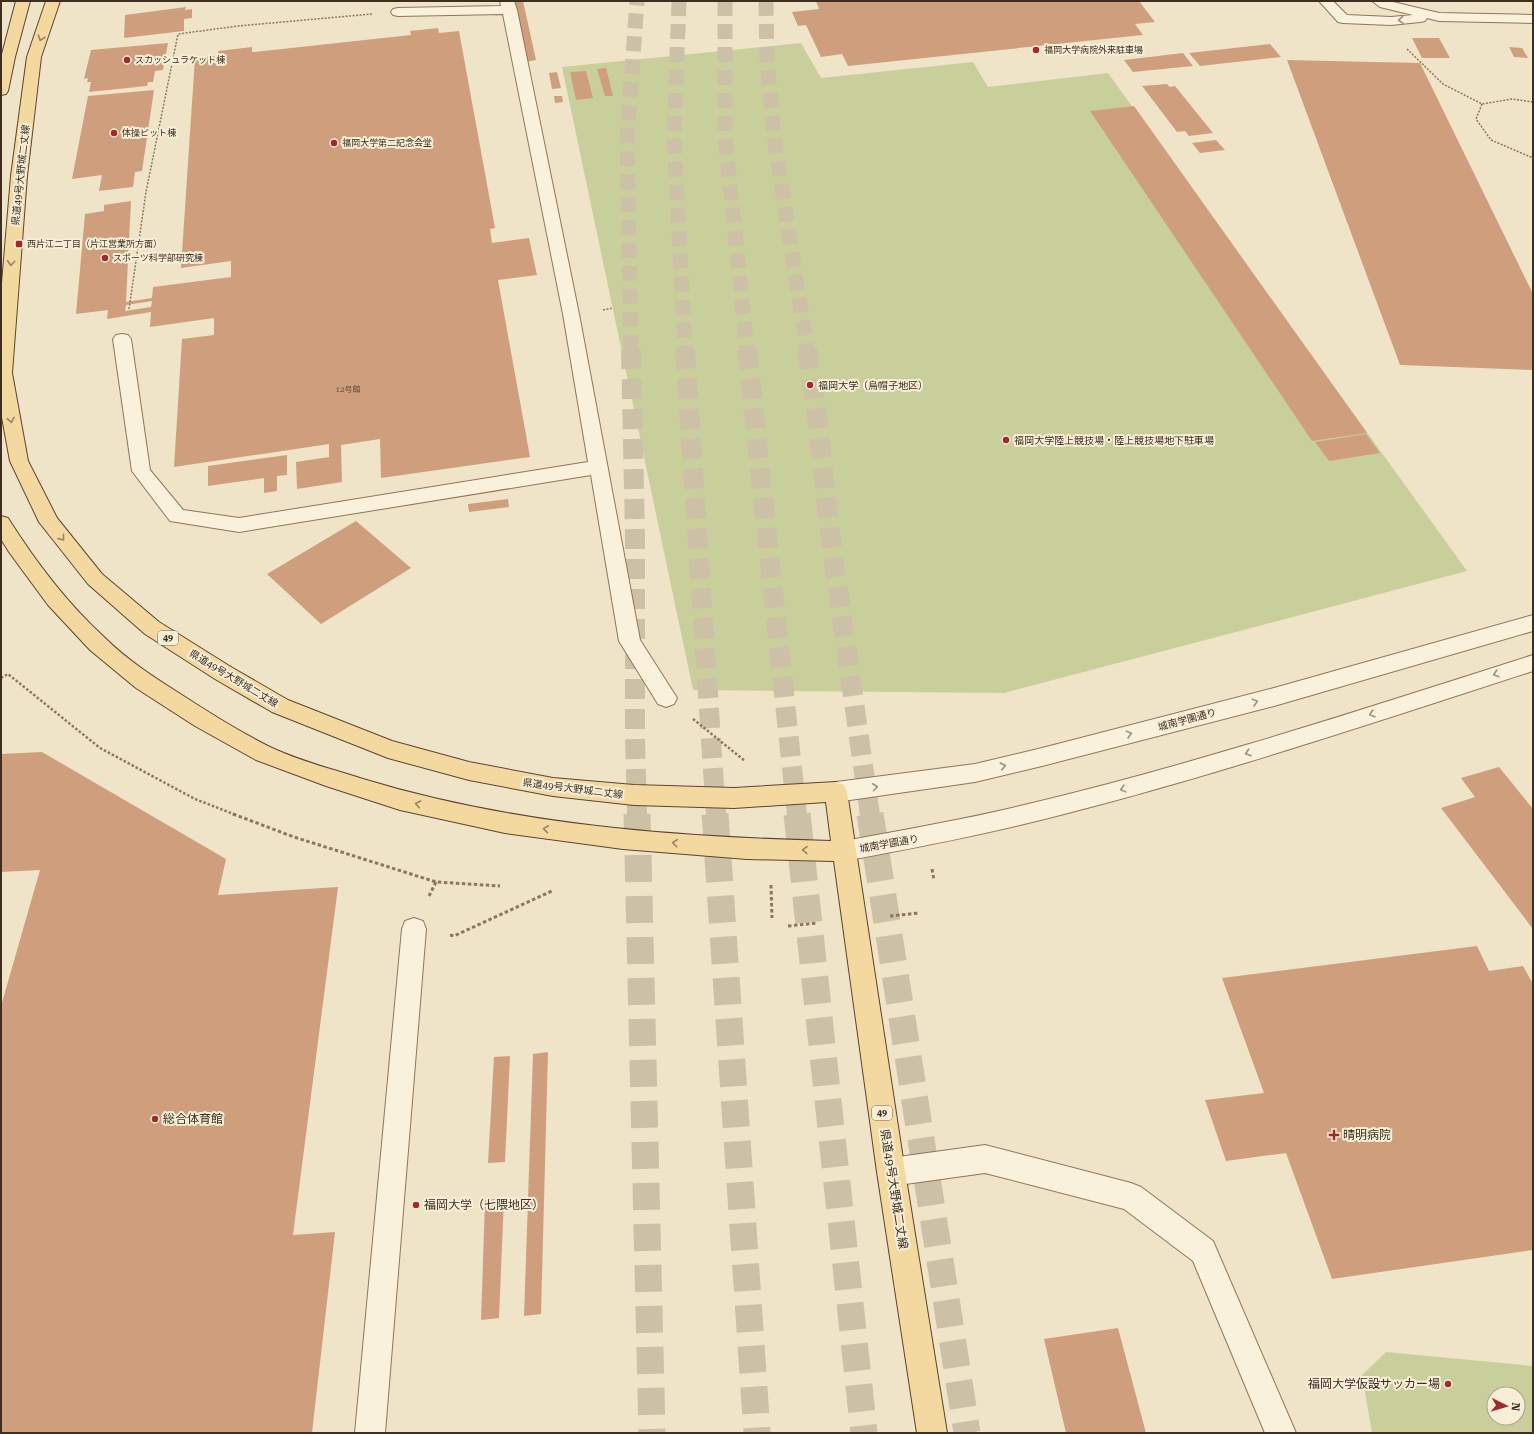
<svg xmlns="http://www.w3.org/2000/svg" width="1534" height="1434" font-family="'Roboto Serif','Noto Sans JP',serif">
<rect width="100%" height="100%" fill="#f0e4c8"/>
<g fill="#c9cf9b" fill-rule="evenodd">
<path d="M801,43L821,78L973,62L988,87L1108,73L1467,571L1004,693L693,690L562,67Z"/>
<path d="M1386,1352L1533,1366V1433H1372L1362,1375ZM1494,1394H1518V1418H1494Z"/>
</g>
<g fill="#cf9f7d" fill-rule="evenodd">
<path d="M514,1H523L536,60L526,62Z"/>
<path d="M816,1H1139L1155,22L1135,24L1143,35L848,66L842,54L821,57L806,25L798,26L792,12L819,9Z"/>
<path d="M186,7L185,10L192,9V18L184,19V31L124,38L125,15Z"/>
<path d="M438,28L439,33L459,31L495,228L490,229L492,243L529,238L537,275L498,280L530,457L381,478L380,439L341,445L342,482L297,489L296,462L329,457V444L174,467L182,339L214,335V318L150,327L151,312L107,319L108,310L76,314L85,214L104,211V205L131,201L126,302L152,298L153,287L231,277V261L181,268L195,58L218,56V51L252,47V52H253L411,35L410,31ZM152,301L151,307L125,311L126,305Z"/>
<path d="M1412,38H1439L1450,58H1422Z"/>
<path d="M168,43L163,70L155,71L153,82H148L147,86L89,92L91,82H87L88,78L84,79L91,50Z"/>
<path d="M1270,44L1281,57L1200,66L1189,53Z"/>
<path d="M1509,47L1522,48L1528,58L1514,57Z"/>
<path d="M1183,53L1193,66L1133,72L1124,60Z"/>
<path d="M1287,60L1420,63L1533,294V370L1400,365Z"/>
<path d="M606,68L613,96H605L597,69Z"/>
<path d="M586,71L593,98L576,100L570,72Z"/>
<path d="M557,72L561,88L552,89L549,73Z"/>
<path d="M1167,84L1170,87L1175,86L1213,133L1189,136L1185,131L1177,132L1142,86Z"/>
<path d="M154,90L142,171L135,172L133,187L99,191L102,175L72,179L88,96Z"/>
<path d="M554,96H562L563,102L555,103Z"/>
<path d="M1134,106L1367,433L1312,441L1090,111Z"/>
<path d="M1216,140L1225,150L1200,153L1192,143Z"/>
<path d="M1366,434L1380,453L1329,461L1315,442Z"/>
<path d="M287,455V475L277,476V491L264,493V478L208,486V466Z"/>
<path d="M508,499L509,507L469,512L468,504Z"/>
<path d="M356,521L411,568L321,624L267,574Z"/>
<path d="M42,752L226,859L218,895L338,887L293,1235L335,1232L312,1433H1V1006L40,870L1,872V754Z"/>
<path d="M1499,767L1533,809V929L1441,808L1475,797L1461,778Z"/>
<path d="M1477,946L1489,971L1523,966L1533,984V1250L1332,1279L1286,1153L1226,1161L1205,1100L1264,1093L1222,978Z"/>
<path d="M548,1052L541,1314L524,1316L533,1054Z"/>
<path d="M510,1056L505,1162L488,1163L494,1057Z"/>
<path d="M504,1198L499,1318L481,1320L485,1200Z"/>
<path d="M1118,1328L1146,1433H1066L1044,1339Z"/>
</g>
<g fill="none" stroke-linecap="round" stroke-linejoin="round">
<g stroke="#ccc0a6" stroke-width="15" stroke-dasharray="15 8" stroke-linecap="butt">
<path d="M679,1L674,137L685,350"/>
<path d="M725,1V136L747,350"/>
<path d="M766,1L767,59L774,136L807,350"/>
<path d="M631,350L627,138L637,1"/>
</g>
<g stroke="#ccc0a6" stroke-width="20" stroke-dasharray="20 10" stroke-linecap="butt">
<path d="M631,349L635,536V736L637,815"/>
<path d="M685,349L716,815"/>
<path d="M747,349L797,815"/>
<path d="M807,349L816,406L830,534L870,815"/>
</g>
<g stroke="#ccc0a6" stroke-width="27" stroke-dasharray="27 14" stroke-linecap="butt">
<path d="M637,814L652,1433"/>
<path d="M715,814L757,1433"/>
<path d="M797,814L864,1433"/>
<path d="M870,814L967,1433"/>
</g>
<g stroke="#8d765c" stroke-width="2">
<g id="minor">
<path d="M500,1H514L517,10L579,314L640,640L677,698L674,704L666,707L658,704L619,641L591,475L239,532L170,521L132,471L113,339L116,335L122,334L128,335L131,339L150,470L183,510L239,518L588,462L563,314L503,14L398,16L393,15L391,12L393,9L398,8L501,6Z"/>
<path d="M1319,1H1333L1347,15L1391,17L1413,15L1380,7L1372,1H1389L1439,13L1533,15V23L1439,21L1427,18L1425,21L1420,22L1391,25L1343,23L1338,22Z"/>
<path d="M1533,615V631L1274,706L1042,766L975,782L836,802L828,799L825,792L828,785L836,782L975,764L1042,748L1274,688Z"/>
<path d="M1533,655V671C1363,726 1194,783 1020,825C962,839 903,850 844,861L836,858L832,851L836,844L844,841C903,830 962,820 1020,806C1194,765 1363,709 1533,655Z"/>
<path d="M414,918L423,921L426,929L385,1433H355L402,929L405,921Z"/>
<path d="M985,1145L1131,1183L1141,1187L1213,1241L1296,1433H1265L1193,1261L1124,1209L985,1173L891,1186L881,1182L877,1172L881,1162L891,1158Z"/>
</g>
</g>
<g stroke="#5b4430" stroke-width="2">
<g id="major">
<path d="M16,1H30L15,57L8,91L6,94L1,95V58Z"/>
<path d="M46,1H60L41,57L27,176L12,373L28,461L57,518L102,574L159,622L231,667L288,700L392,741L469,762L553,778L634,785L734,788L836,782L844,785L847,792L905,1172L947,1433H917L877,1172L834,861L747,859L623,849L505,833L400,810L326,786L256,760L195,726L136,688L90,650L48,605L9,552L1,539V516L8,518C35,561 66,602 104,637C127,660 155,678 182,695C211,714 240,732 270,747C299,761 332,769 363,779C514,825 674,837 831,841L826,802L734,808L634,805L553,796L469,780L388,758L272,712L215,679L145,634L88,584L39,522L10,461L1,412V295L11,176L27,57Z"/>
</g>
</g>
<g stroke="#8d765c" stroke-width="1.5" stroke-dasharray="2 1.5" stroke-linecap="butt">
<path d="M1407,49L1443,84L1482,104L1512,99L1533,102"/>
<path d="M1482,104L1476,119L1491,140L1533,158"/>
<path d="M129,309L146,192L178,34L238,26L372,14"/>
<path d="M603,310L613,308"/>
</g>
<g stroke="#8d765c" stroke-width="2.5" stroke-dasharray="2.5 2" stroke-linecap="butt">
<path d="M1,678L8,674L100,748L195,799L236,815"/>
<path d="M693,719L745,761"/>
</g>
<g stroke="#8d765c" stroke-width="3" stroke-dasharray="3.5 2.5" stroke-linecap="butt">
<path d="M233,814L294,837L436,882L500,886"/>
<path d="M932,869L934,880"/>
<path d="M771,885L772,918"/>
<path d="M429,896L436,882"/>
<path d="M890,916L919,913"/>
<path d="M788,926L817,923"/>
<path d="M450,935L454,936L552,891"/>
</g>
<use href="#minor" fill="#faf1dc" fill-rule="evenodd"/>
<use href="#major" fill="#f3d9a0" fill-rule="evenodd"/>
</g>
<defs><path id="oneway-chevron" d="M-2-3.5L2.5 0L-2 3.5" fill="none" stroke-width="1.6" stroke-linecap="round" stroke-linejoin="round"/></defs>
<g stroke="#9c907e">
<use href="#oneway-chevron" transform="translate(1401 20) rotate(175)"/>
<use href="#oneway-chevron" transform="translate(1496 674) rotate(162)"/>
<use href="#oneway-chevron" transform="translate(1255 702) rotate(-15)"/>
<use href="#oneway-chevron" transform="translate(1372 714) rotate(162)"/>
<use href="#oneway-chevron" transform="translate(1129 734) rotate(-15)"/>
<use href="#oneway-chevron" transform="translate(1248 753) rotate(162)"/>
<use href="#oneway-chevron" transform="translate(1003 766) rotate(-13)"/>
<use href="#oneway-chevron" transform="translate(875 787) rotate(-7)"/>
<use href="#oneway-chevron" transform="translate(1123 789) rotate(165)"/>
</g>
<g stroke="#988460">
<use href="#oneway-chevron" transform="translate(41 38) rotate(109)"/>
<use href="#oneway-chevron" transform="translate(11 263) rotate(94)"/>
<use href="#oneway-chevron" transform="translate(11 420) rotate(80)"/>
<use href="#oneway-chevron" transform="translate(62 538) rotate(51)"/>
<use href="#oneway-chevron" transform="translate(418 804) rotate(-168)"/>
<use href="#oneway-chevron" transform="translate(546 829) rotate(-172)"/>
<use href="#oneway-chevron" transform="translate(675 843) rotate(-175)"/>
<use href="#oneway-chevron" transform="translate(805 850) rotate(-179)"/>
</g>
<g fill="#9e2a2b" stroke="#f7eed8" stroke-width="1.5">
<circle cx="1036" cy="50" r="4"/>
<circle cx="127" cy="60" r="4"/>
<circle cx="114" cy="133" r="4"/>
<circle cx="334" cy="143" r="4"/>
<rect x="15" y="240" width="8" height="8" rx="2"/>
<circle cx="105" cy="258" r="4"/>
<circle cx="810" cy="385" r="4"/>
<circle cx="1006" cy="440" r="4"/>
<circle cx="155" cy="1119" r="4"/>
<path d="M1332 1129h4v4h4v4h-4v4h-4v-4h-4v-4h4z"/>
<circle cx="416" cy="1205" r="4"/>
<circle cx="1448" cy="1384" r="4"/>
</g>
<g text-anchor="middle" stroke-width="4" stroke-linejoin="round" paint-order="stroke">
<g font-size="8" fill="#624a37">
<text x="348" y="392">12号館</text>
</g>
<g font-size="9" fill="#3d2e20" stroke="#f7eed8" text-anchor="start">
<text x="1044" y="53">福岡大学病院外来駐車場</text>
<text x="135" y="63">スカッシュラケット棟</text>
<text x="122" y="136">体操ピット棟</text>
<text x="342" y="146">福岡大学第二記念会堂</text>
<text x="27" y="247">西片江二丁目（片江営業所方面）</text>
<text x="113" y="261">スポーツ科学部研究棟</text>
</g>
<g fill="#f7eed8" stroke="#756857" stroke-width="1">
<rect x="158" y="631" width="20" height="14" rx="3"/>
<rect x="872" y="1106" width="20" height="14" rx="3"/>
</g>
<g font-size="9" font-weight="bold" fill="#3d2e20">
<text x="168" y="641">49</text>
<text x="882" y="1116">49</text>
</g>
<g font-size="10" fill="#3d2e20" stroke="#f7eed8">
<text transform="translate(20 175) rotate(-84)" y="4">県道49号大野城二丈線</text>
<text transform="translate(234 678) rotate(31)" y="4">県道49号大野城二丈線</text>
<text transform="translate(1187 719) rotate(-15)" y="4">城南学園通り</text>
<text transform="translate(573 788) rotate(7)" y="4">県道49号大野城二丈線</text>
<text transform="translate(889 843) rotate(-10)" y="4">城南学園通り</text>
</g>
<g font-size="10" fill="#3d2e20" stroke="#f7eed8" text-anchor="start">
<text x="818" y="389">福岡大学（烏帽子地区）</text>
<text x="1014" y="444">福岡大学陸上競技場・陸上競技場地下駐車場</text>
</g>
<g font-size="12" fill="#3d2e20" stroke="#f7eed8" text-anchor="start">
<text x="163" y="1123">総合体育館</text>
<text x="1343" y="1139">晴明病院</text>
<text x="424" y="1209">福岡大学（七隈地区）</text>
<text x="1440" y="1388" text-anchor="end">福岡大学仮設サッカー場</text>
</g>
<g font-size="12" fill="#3d2e20" stroke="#f7eed8">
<text transform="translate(894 1189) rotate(81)" y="4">県道49号大野城二丈線</text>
</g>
</g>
<rect width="1534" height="1434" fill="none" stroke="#3d2e20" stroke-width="4"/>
<g transform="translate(1506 1406) rotate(95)"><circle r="19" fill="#f7eed8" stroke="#ada18e"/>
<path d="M0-3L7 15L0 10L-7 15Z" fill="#9e2a2b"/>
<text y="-6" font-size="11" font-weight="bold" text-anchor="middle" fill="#3d2e20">N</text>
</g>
</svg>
